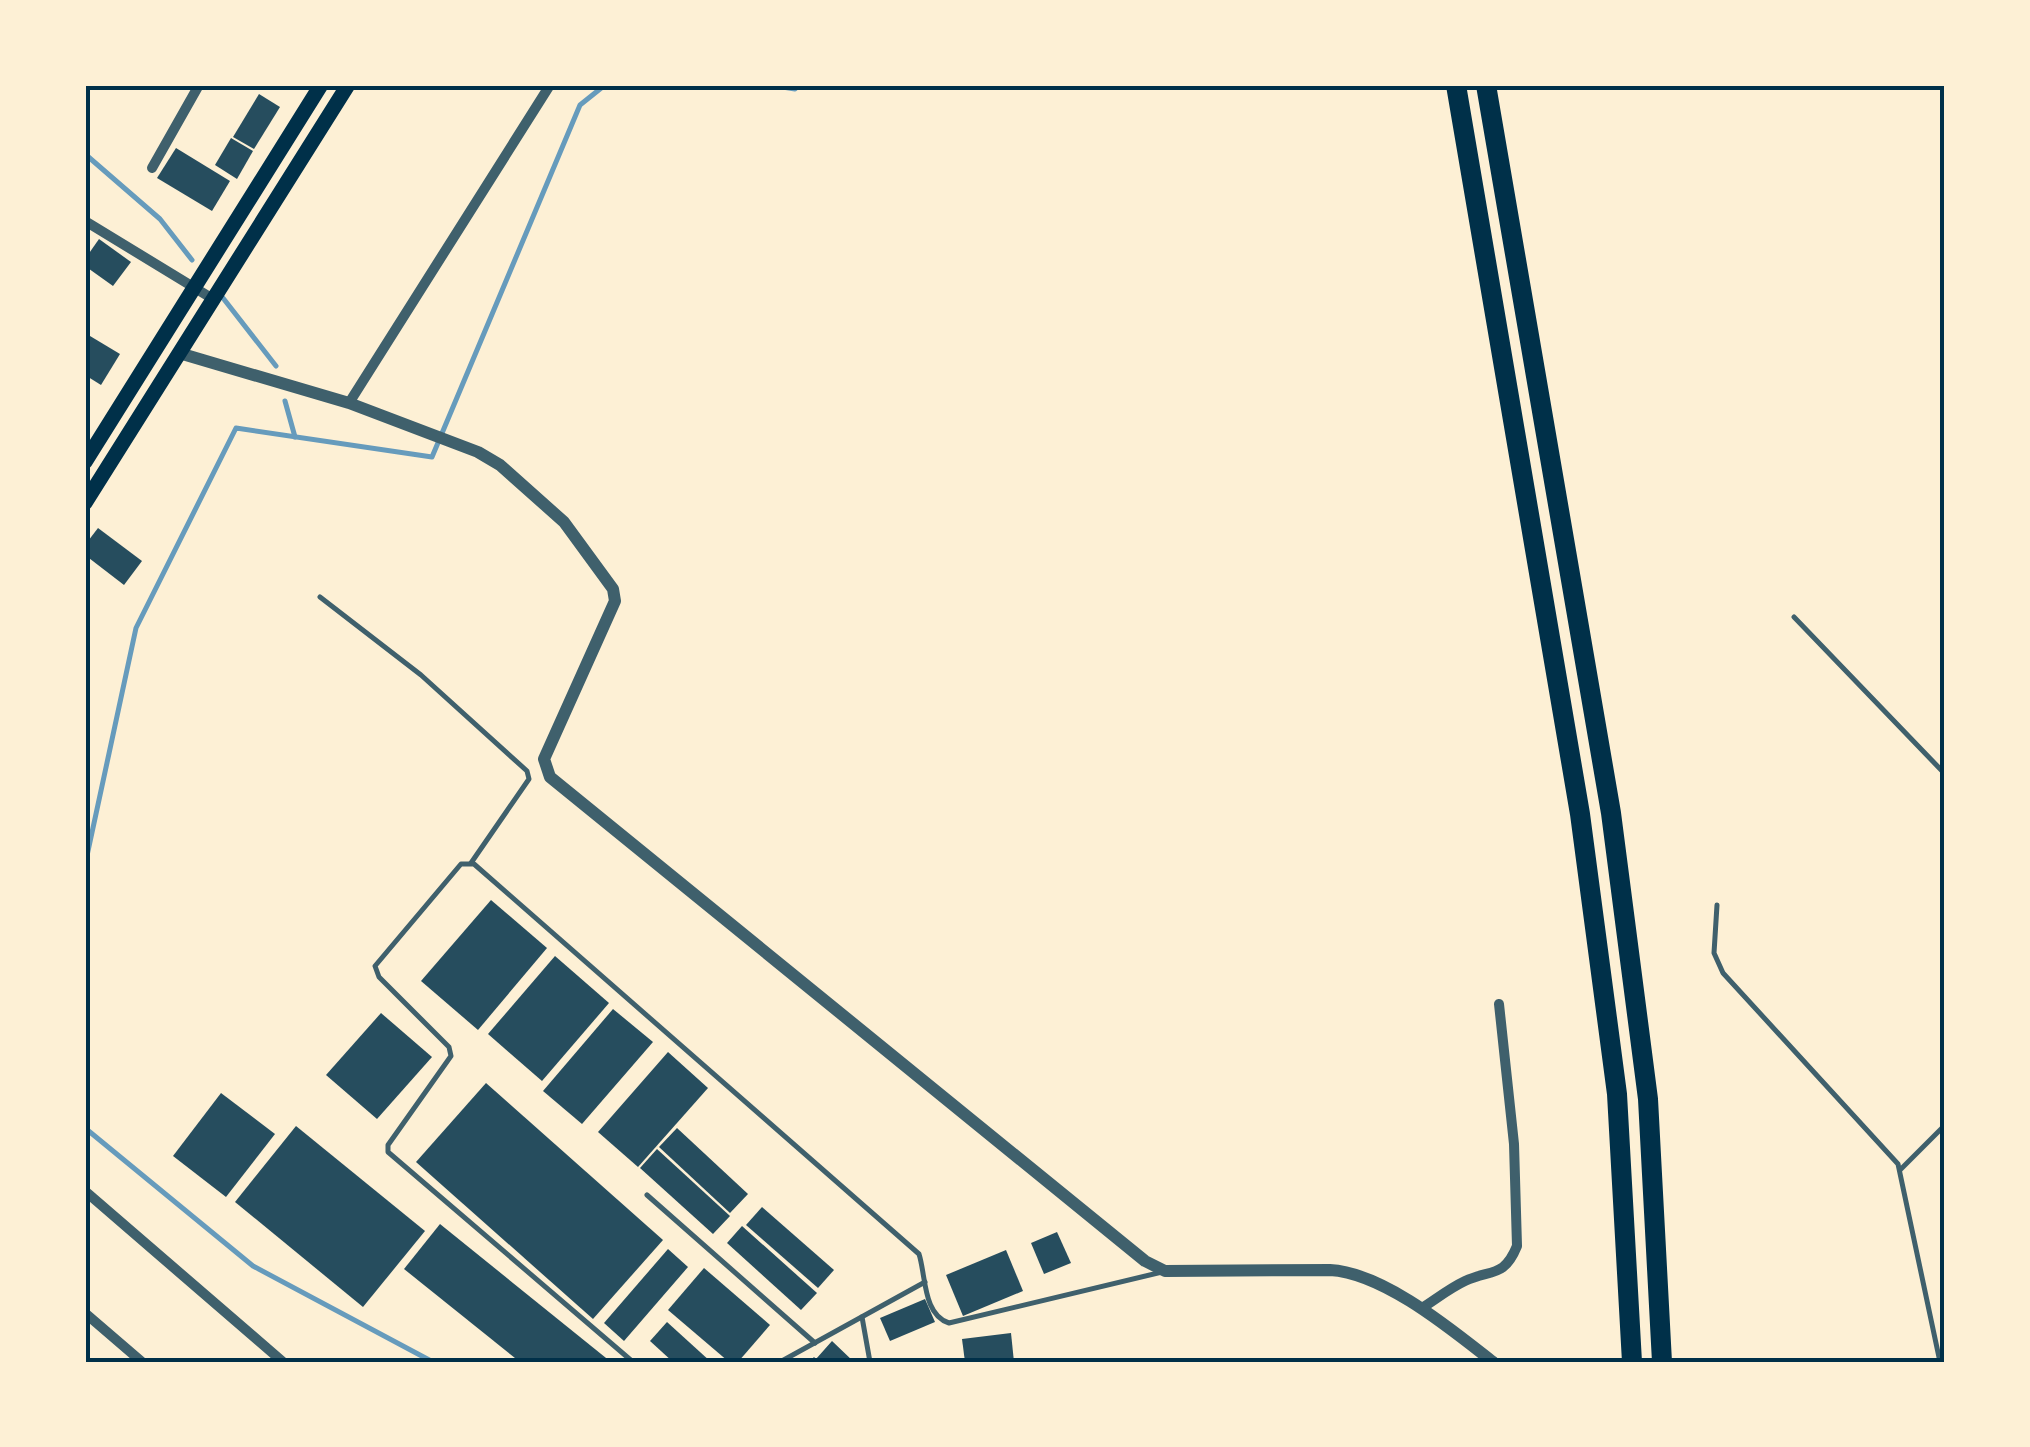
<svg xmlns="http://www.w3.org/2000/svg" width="2030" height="1447" font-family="Manrope,sans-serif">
<rect width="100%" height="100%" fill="#fdf0d5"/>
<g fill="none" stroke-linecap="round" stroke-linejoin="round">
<g stroke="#669bbc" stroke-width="5">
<path d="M770,85L795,89L799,85"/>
<path d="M85,154L160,219L192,260"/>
<path d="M223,298L276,366"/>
<path d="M285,401L295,437"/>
<path d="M85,865L136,628L236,428L432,457L580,105L605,85"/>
<path d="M85,1128L253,1266L433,1362"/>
</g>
</g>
<g fill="#264d5e">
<path d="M259,94L280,107L254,149L233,137Z"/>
<path d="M231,138L253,151L237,179L215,165Z"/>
<path d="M176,148L230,181L212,211L157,178Z"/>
<path d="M99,239L131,262L113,286L85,266V259Z"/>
<path d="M85,333L120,354L101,385L85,375Z"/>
<path d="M98,528L142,561L124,585L85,555V545Z"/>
<path d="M491,900L547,948L478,1030L421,981Z"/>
<path d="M555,956L609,1003L542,1081L488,1034Z"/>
<path d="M613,1009L653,1042L582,1124L543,1091Z"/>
<path d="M381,1013L432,1057L377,1119L326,1075Z"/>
<path d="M668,1052L708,1088L638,1167L598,1132Z"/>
<path d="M486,1083L663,1240L593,1319L416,1162Z"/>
<path d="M221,1093L275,1134L226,1197L173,1156Z"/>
<path d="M296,1126L425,1231L363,1307L235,1202Z"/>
<path d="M677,1128L748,1194L730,1213L659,1147Z"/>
<path d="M657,1149L730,1216L713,1234L640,1168Z"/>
<path d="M762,1207L834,1270L818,1288L746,1225Z"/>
<path d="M440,1224L611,1362H520L404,1269Z"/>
<path d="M742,1226L817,1293L801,1310L727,1243Z"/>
<path d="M1057,1232L1071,1263L1044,1274L1031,1243Z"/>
<path d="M668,1249L688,1267L624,1341L604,1323Z"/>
<path d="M1006,1250L1023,1291L963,1316L946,1275Z"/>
<path d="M704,1268L770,1325L738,1362H729L668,1310Z"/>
<path d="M925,1299L935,1322L890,1341L880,1318Z"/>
<path d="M667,1322L711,1362H673L650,1341Z"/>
<path d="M1011,1333L1014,1362H965L962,1339Z"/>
<path d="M832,1341L854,1362H809L814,1357L816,1359Z"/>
</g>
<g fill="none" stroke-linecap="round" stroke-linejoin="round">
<g stroke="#3f606c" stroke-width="5">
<path d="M320,597L421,675L527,771L529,779L471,863"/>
<path d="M1794,617L1945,774"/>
<path d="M1717,905L1714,953L1723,973L1898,1164L1940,1362"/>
<path d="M1901,1169L1945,1125"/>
<path d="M647,1195L815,1343"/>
<path d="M862,1317L870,1362"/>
<path d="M633,1362L388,1152V1145L451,1056L449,1047L379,977L375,966L461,864H474L919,1254C926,1276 923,1315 949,1323L1162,1272"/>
<path d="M780,1362L925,1282"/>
</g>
<g stroke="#3f606c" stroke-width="10">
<path d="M152,168L199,85"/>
<path d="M85,221L213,299"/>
<path d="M349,403L550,85"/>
<path d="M85,1191L283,1362"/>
<path d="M1422,1308C1436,1299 1450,1288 1465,1281C1491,1269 1504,1278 1517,1246L1514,1144L1499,1004"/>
<path d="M85,1313L142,1362"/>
</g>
<path stroke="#3f606c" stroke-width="12" d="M179,353L349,403L478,452L500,465L564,522L613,589L615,601L544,759L550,777L1145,1261L1165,1271L1330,1270C1384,1273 1452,1330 1493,1362"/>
<g stroke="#003049" stroke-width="15">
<path d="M85,462L321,85"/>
<path d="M85,503L348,85"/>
</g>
<g stroke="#003049" stroke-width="20">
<path d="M1456,85L1580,814L1617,1094L1632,1362"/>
<path d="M1486,85L1611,813L1648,1099L1662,1362"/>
</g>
</g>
<rect width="2030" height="1447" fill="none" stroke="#fdf0d5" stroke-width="175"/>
<rect x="88" y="88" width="1854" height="1272" fill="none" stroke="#003049" stroke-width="4"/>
</svg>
